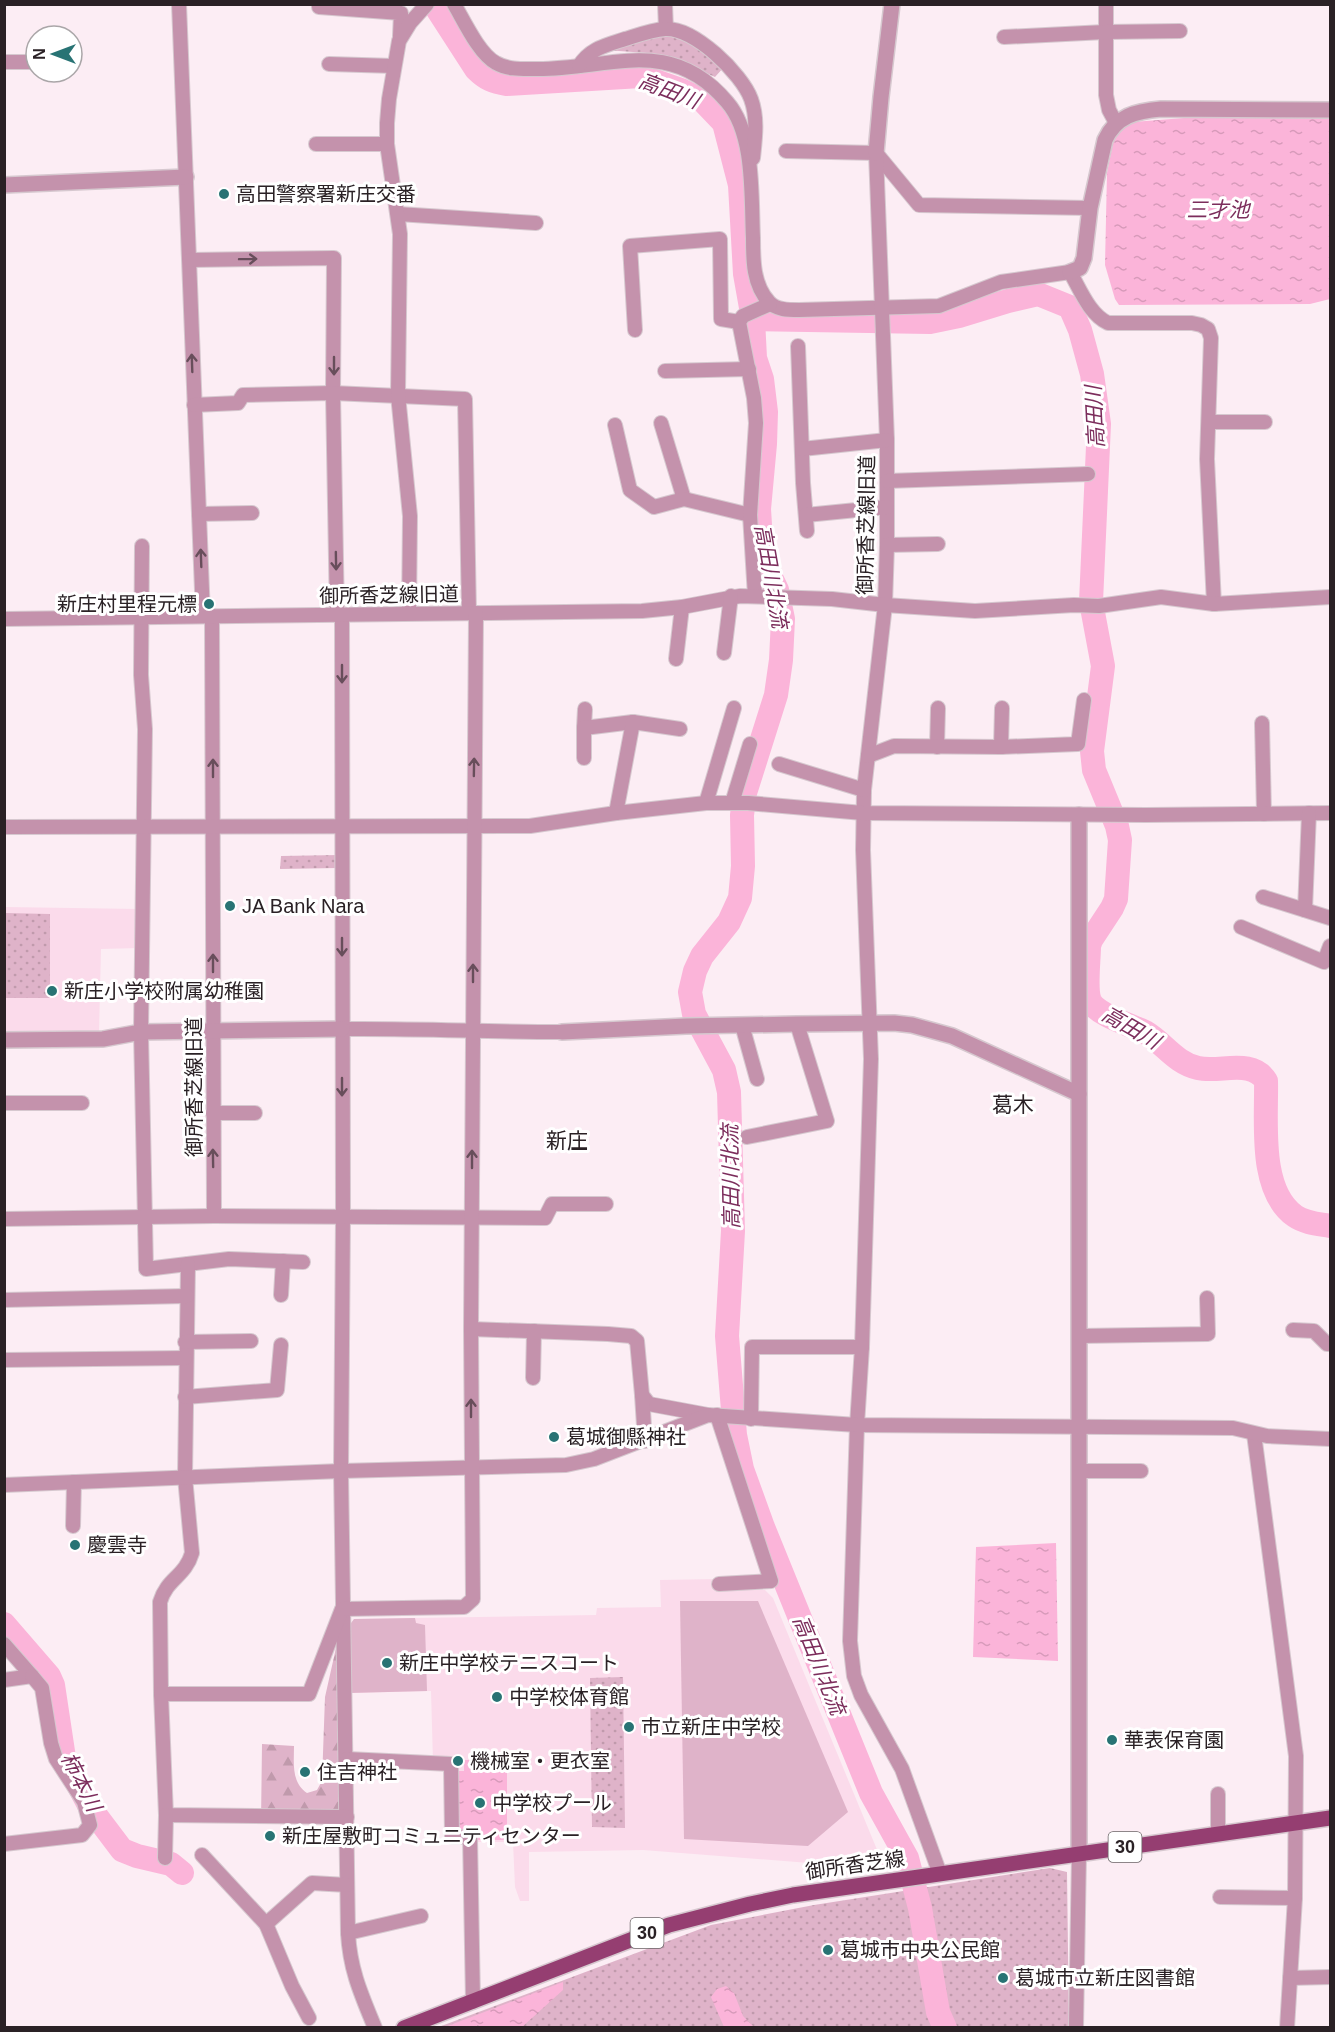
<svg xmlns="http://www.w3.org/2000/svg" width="1335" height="2032" font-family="Arial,'Noto Sans JP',sans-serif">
<defs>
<pattern id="forest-firs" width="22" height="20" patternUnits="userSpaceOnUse" patternTransform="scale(1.5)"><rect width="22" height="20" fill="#dfb3c9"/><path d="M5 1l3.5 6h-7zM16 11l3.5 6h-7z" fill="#c09aac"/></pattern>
<pattern id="park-dots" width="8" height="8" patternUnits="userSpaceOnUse" patternTransform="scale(1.5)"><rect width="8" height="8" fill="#dfb3c9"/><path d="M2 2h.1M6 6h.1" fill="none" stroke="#c09aac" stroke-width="1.8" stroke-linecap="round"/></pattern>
<pattern id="water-ripples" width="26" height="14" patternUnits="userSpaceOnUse" patternTransform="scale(1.5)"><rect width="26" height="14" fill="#fbb4d9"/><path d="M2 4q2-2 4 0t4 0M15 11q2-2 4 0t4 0" fill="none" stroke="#d79aba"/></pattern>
</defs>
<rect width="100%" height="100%" fill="#fcedf4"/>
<g fill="#fbdbeb">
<path d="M5,907L139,909V948L101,949L99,1033L5,1034Z"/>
<path d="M717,1579V1590H765L773,1598L885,1869L643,1850L529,1852V1901H520L515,1887L513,1842H474L454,1771L433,1762L431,1691L349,1693L354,1619L596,1615L597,1608L661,1607L660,1580Z"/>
</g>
<path fill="url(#forest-firs)" d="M336,1648H341L343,1823L261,1822L262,1744L294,1746C294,1763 291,1782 307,1793L317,1790L322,1781L325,1697Z"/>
<g fill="url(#park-dots)">
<path d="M663,35L685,40L724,67L715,77L673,58L647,53L605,50Z"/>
<path d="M339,855L338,868L280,869L281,856Z"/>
<path d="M5,913L50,914V998H5Z"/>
<path d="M623,1677L625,1828L592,1827L590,1678Z"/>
<path d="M1050,1868L1067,1872L1069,2027L436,2028L711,1925L814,1905Z"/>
</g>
<g fill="#dfb3c9">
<path d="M680,1601H758L848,1812L808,1846L684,1839Z"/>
<path d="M415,1618L416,1623L425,1625L427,1691L349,1693L348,1627L354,1619Z"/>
</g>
<g fill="url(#water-ripples)">
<path d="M1222,115L1330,116V299L1310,304L1119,305L1115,299L1105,265L1107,173L1114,138L1124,127L1133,122Z"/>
<path d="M1056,1543L1058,1661L973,1657L976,1547Z"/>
<path d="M464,1760H507V1840H478L477,1834H454V1771H464Z"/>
<path d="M563,1982V1990L522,2027H480L478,2025L476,2027H445Z"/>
<path d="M726,1986L734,1993L743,2016L754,2027H724L711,1997L717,1989Z"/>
</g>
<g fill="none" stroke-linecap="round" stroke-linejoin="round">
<g stroke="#fbb4d9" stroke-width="24">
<path d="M434,4L476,69C486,79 493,82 507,84L641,76L681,90L703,101L724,123L740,185L745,274L753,319L755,358L762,379L766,412L765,444L759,509L761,541L765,565L777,590L783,619L781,660L776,695L745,793L742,815L743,866L740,898L729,922L702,956L695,971L690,992L694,1014L724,1070L729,1092L733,1231L727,1336L735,1435L742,1469L763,1527L871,1793L907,1858L920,1908L938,2012L945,2028"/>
<path d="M753,319L930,322L959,316L1008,301L1038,294L1070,307L1080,330L1092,374L1099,424L1091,602L1103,666L1092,751L1094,770L1117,826L1120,840L1116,899L1112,908L1091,940L1089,946C1089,960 1085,990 1090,1001C1097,1015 1131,1025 1145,1032C1164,1043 1175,1063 1198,1068C1220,1073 1252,1058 1266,1081C1267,1120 1258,1190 1295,1216C1305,1223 1319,1224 1330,1226"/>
<path d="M4,1624L49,1676L53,1685L64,1758L91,1809L122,1850L137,1856L171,1864L182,1873"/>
</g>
<g stroke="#d6c8cf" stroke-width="16">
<g id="minor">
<path d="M179,4L203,616"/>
<path d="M319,4V7L401,13L400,36"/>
<path d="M454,4C464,21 479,54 496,63C508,70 523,69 536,69C608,70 670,34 727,102C755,134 751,197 753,238C753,260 753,285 769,302C776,310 789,310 799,310L939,306L1001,282L1070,272C1080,289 1089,314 1108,323H1192L1201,325L1208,329L1211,338L1207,459L1214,604"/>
<path d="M665,4L666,29"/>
<path d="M1106,4V95L1109,110L1116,123"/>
<path d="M1004,37L1105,32L1180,31"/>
<path d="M4,62H34"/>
<path d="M329,64L394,66"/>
<path d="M579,66C590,48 607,45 625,39C638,35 652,30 665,29C694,27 742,74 751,99C758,118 755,139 753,158"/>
<path d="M316,144H387"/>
<path d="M786,151L876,153L919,205L1090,208"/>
<path d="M876,153L887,440V545L885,605L864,790L863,850L871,1059L862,1347L857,1425L850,1641L854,1676L861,1695L902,1769L940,1874"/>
<path d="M398,214L536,223"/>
<path d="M190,260L334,258L333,393L337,615"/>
<path d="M635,330L630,246L720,239L721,319L739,322"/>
<path d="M798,346L803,483L807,531"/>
<path d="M665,371L749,369"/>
<path d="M194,405L238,403L243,395L333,393L465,399L469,613"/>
<path d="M1209,422H1265"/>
<path d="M661,423L684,499"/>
<path d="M615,425L630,490L654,507L684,499L750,515"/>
<path d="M802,449L887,440"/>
<path d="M887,481L1088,474"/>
<path d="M199,514L252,513"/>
<path d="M806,515L887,507"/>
<path d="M887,545L938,544"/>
<path d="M142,546L141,675L145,729L141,1032L146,1269L229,1259L303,1262"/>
<path d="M755,596L750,515L756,423L754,398L739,322L743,316L770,304"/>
<path d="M409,613L410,516L398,395L400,234L387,144V123L389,99L399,41L410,23L427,4"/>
<path d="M342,615L343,1216L341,1471L348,1933C350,1970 361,1994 375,2028"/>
<path d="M212,616L214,1216"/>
<path d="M4,619L642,611L682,607L740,596L832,599L885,605L975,611L1074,605L1099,606L1161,597L1214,604L1330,597"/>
<path d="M724,653L731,596"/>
<path d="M676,659L682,607"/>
<path d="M1262,723L1264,814"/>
<path d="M584,728L585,709"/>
<path d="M937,747L938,708"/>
<path d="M1001,747L1002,708"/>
<path d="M868,756L894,746L1001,747L1078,744L1084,700"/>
<path d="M584,758V728L633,722"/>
<path d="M779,764L864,790"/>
<path d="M706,803L734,708"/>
<path d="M732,803L750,744"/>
<path d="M616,813L633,722L680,729"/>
<path d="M4,827L530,826L616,813L706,803H748L863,813L1146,815L1330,813"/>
<path d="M1263,897L1330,918"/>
<path d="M1305,910L1309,813"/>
<path d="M1241,927L1324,962L1330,946"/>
<path d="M742,1025L757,1079"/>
<path d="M342,1029C415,1028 488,1032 562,1032"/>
<path d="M4,1103H82"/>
<path d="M213,1113H255"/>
<path d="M747,1137L827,1121L797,1024"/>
<path d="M4,1219L214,1216L545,1218L552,1204H606"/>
<path d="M188,1264L185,1477L192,1553C185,1577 167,1578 160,1602L161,1694L166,1815L347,1817"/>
<path d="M281,1295L283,1261"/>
<path d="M4,1300L187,1296"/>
<path d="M471,1329L608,1334L631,1336L637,1341L642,1395L649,1404L708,1415"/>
<path d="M1293,1330L1314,1331L1327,1344H1330"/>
<path d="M1079,1336L1208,1334L1207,1298"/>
<path d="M185,1342L251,1341"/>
<path d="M4,1360L185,1358"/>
<path d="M533,1378L534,1331"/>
<path d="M642,1395L645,1441"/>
<path d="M185,1397L277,1390L281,1345"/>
<path d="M717,1415L771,1581L719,1584"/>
<path d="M751,1419L752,1347H862"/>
<path d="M1254,1434L1296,1756L1295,1898L1287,2028"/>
<path d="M1079,1471H1141"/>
<path d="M4,1485L341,1471L566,1465L594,1459L708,1415L857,1425L1233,1428L1267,1436L1330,1439"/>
<path d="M73,1526L74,1482"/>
<path d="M4,1644L32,1676L4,1680"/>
<path d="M161,1694H309L342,1609L464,1607L473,1599L471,1329L476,613"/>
<path d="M347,1759L451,1764L452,1837H470L473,2002"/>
<path d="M1218,1834V1794"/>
<path d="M4,1844L82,1835L90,1825L84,1802L56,1759L51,1743L42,1688L32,1676"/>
<path d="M202,1855L266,1924L292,1986L309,2018"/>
<path d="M165,1858L166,1815"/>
<path d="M1220,1897L1295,1898"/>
<path d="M266,1924L312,1883L347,1885"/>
<path d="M348,1933L421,1916"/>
<path d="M1290,1978L1330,1977"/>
<path d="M1076,2028L1079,1854"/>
</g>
</g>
<g stroke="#d6c8cf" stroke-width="18">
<g id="tertiary">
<path d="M876,153L881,97L892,4"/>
<path d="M4,185L186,177"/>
<path d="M1070,272L1080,268L1084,258L1090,208L1105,140C1116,116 1136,111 1161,109L1330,110"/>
<path d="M562,1032L686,1026L797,1024L894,1023L912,1025L952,1036L1079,1094"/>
<path d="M4,1040L103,1039L141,1032L342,1029"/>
<path d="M1079,1854V815"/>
</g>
</g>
<g stroke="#d6c8cf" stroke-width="18">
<path id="primary" d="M404,2028L669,1925L750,1904L793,1895L1330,1818"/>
</g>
<use href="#minor" stroke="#c492ac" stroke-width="14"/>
<use href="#tertiary" stroke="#c492ac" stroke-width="15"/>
<use href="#primary" stroke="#953e71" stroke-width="15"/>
</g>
<defs><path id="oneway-shaft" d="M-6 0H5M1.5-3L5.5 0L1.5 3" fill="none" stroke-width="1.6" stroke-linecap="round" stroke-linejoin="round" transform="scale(1.5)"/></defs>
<g stroke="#684e5b">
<use href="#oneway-shaft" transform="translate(248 259) rotate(-1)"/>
<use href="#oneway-shaft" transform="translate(192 363) rotate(-92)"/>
<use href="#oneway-shaft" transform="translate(334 366) rotate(90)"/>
<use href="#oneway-shaft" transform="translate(201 558) rotate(-92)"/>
<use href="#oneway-shaft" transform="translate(336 561) rotate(89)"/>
<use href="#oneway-shaft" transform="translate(342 674) rotate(90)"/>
<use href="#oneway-shaft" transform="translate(474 767) rotate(-89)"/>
<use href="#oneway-shaft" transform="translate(213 768) rotate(-90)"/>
<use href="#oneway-shaft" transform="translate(342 947) rotate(90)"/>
<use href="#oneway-shaft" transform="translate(213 963) rotate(-90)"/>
<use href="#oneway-shaft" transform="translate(473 973) rotate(-90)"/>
<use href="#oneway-shaft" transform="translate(342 1087) rotate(90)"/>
<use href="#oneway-shaft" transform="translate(213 1158) rotate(-91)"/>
<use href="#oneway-shaft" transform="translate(472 1159) rotate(-90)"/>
<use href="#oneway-shaft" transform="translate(471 1408) rotate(-90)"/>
</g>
<g fill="#287374" stroke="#fff" stroke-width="2">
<circle cx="224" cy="194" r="6"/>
<circle cx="209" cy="604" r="6"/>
<circle cx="230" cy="906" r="6"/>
<circle cx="52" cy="991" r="6"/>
<circle cx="554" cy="1437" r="6"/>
<circle cx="75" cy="1545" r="6"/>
<circle cx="387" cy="1663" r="6"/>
<circle cx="497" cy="1697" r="6"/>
<circle cx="629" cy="1727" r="6"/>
<circle cx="1112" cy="1740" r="6"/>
<circle cx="458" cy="1761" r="6"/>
<circle cx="305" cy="1772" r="6"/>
<circle cx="480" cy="1803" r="6"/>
<circle cx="270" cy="1836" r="6"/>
<circle cx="828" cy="1950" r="6"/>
<circle cx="1003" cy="1978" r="6"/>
</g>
<g text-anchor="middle" stroke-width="6" stroke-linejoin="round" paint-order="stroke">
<g fill="#fff" stroke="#6a6466" stroke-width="1.5">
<rect x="1108.5" y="1832" width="33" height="30" rx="4.5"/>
<rect x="630.5" y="1918" width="33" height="30" rx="4.5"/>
</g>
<g font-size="18" font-weight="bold" fill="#2a2125">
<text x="1125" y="1853">30</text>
<text x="647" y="1939">30</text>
</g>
<g font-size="20" fill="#2a2125" stroke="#fff" text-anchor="start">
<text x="236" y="201">高田警察署新庄交番</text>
<text x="197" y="611" text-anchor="end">新庄村里程元標</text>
<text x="242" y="913">JA Bank Nara</text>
<text x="64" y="998">新庄小学校附属幼稚園</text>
<text x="566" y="1444">葛城御縣神社</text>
<text x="87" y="1552">慶雲寺</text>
<text x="399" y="1670">新庄中学校テニスコート</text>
<text x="509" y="1704">中学校体育館</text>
<text x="641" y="1734">市立新庄中学校</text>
<text x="1124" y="1747">華表保育園</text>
<text x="470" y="1768">機械室・更衣室</text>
<text x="317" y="1779">住吉神社</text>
<text x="492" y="1810">中学校プール</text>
<text x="282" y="1843">新庄屋敷町コミュニティセンター</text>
<text x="840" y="1957">葛城市中央公民館</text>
<text x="1015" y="1985">葛城市立新庄図書館</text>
</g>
<g font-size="20" fill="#2a2125" stroke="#fff">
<text transform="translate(866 525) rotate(-89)" y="7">御所香芝線旧道</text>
<text transform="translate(389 595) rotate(-1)" y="7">御所香芝線旧道</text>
<text transform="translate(194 1087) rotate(-90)" y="7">御所香芝線旧道</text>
<text transform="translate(855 1865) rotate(-8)" y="7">御所香芝線</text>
</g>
<g font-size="21" font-style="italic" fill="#7c2d5c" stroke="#fff">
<text transform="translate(669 91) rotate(21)" y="7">高田川</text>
<text x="1218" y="217">三才池</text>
<text transform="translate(1095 417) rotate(-93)" y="7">高田川</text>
<text transform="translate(771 576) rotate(80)" y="7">高田川北流</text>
<text transform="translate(1131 1028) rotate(30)" y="7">高田川</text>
<text transform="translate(731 1177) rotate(-91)" y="7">高田川北流</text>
<text transform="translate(819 1665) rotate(68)" y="7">高田川北流</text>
<text transform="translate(81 1782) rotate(63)" y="7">柿本川</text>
</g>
<g font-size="21" fill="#2a2125" stroke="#fff">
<text x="1013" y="1112">葛木</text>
<text x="567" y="1148">新庄</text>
</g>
</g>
<rect width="1335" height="2032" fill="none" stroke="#2a2125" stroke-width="12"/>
<g transform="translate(54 54) rotate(270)"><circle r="28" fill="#ffffff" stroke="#aaa6a8" stroke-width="1.5"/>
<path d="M0-4.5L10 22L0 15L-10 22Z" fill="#287374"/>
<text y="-9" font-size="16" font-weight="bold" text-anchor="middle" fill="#2a2125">N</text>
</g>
</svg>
